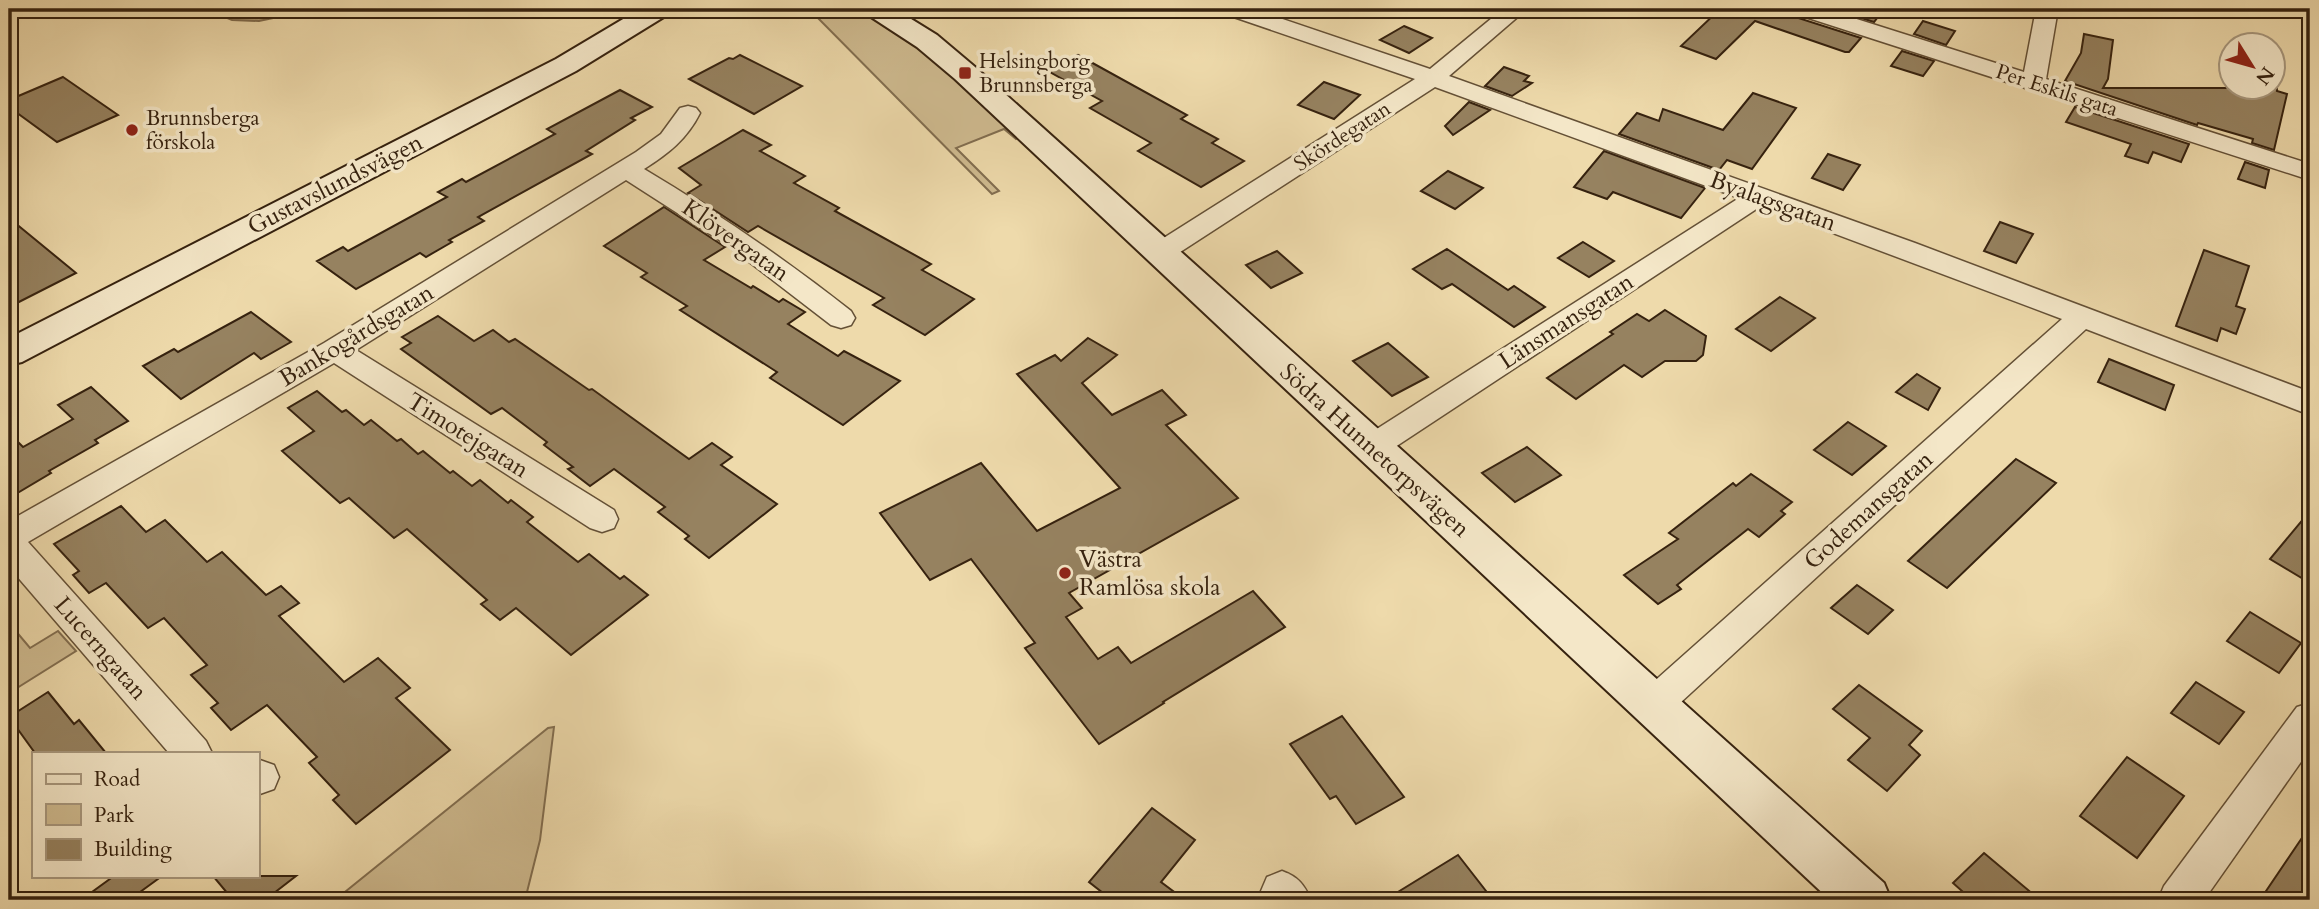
<svg xmlns="http://www.w3.org/2000/svg" width="2319" height="909" font-family="Cardo,serif">
<rect width="100%" height="100%" fill="#eedaab"/>
<filter id="stains"><feTurbulence type="fractalNoise" baseFrequency=".00286" numOctaves="4"/><feColorMatrix values="0 0 0 0 .2 0 0 0 0 .09 0 0 0 0 .02 0 0 0 .5 -.17"/></filter>
<radialGradient id="worn" r=".72"><stop offset=".6" stop-color="#630" stop-opacity="0"/><stop offset="1" stop-color="#630" stop-opacity=".3"/></radialGradient>
<g fill="#cfbb90" stroke="#826e50" stroke-width="2">
<path d="M809,9H857L875,18L923,50L1019,137L1016,139L1004,129L956,148L999,191L992,194Z"/>
<path d="M9,623L30,648L58,631L76,651L9,693Z"/>
<path d="M554,727L540,840L525,900H335L548,728Z"/>
</g>
<path fill="#af9b76" stroke="#7f6b4d" stroke-width="2" d="M206,9H316L259,21L232,20Z"/>
<g fill="#968260" stroke="#36220f" stroke-width="2">
<path d="M1720,9H1790L1795,17L1861,38L1849,52H1845L1755,21L1716,59L1681,46Z"/>
<path d="M1833,9H1884L1874,22Z"/>
<path d="M1923,21L1955,31L1946,45L1914,34Z"/>
<path d="M1404,26L1432,38L1409,53L1380,40Z"/>
<path d="M2084,34L2113,40L2108,79L2103,88H2228L2227,61L2231,62V88H2273V71L2276,72L2277,91L2287,94L2274,150L2252,143L2253,139L2198,123L2197,125L2065,81L2081,53Z"/>
<path d="M1902,51L1934,61L1923,76L1891,66Z"/>
<path d="M740,55L802,86L754,114L689,79L729,58L733,59Z"/>
<path d="M1078,55L1187,115L1181,119L1218,139L1212,143L1244,161L1201,187L1138,151L1151,143L1090,108L1102,101L1048,71Z"/>
<path d="M1504,67L1529,76L1524,81L1532,83L1512,96L1485,86Z"/>
<path d="M63,77L118,115L57,142L9,107V100Z"/>
<path d="M1324,82L1360,95L1334,119L1298,105Z"/>
<path d="M620,90L652,107L631,118L635,120L586,151L592,154L478,217L484,221L449,240L452,242L426,257L420,253L356,289L317,261L343,247L348,251L447,197L438,192L462,179L466,182L555,134L547,129Z"/>
<path d="M1753,93L1796,108L1752,169L1727,160L1719,170L1619,134L1637,113L1659,121L1663,109L1723,130Z"/>
<path d="M1469,102L1490,110L1453,135L1445,126Z"/>
<path d="M2075,107L2189,144L2181,162L2153,152L2148,163L2125,156L2131,144L2066,122Z"/>
<path d="M743,130L771,145L760,151L805,176L794,183L839,208L835,211L931,264L922,270L974,299L925,335L873,305L884,298L758,226L748,232L688,193L701,185L679,168Z"/>
<path d="M1604,151L1705,188L1681,218L1613,192L1607,199L1574,187Z"/>
<path d="M1828,154L1860,165L1843,190L1812,178Z"/>
<path d="M2245,162L2269,170L2265,188L2238,179Z"/>
<path d="M1448,171L1483,188L1455,209L1421,191Z"/>
<path d="M664,207L725,247L704,260L751,288L753,286L779,302L783,299L805,312L788,324L838,356L844,351L900,381L843,425L770,378L777,372L680,310L687,306L641,277L647,273L604,246Z"/>
<path d="M9,218L76,273L9,307Z"/>
<path d="M2000,222L2033,234L2016,263L1984,251Z"/>
<path d="M1583,242L1614,261L1589,277L1558,258Z"/>
<path d="M1447,249L1508,290L1514,286L1545,307L1514,327L1452,284L1442,289L1413,269Z"/>
<path d="M2204,250L2249,266L2236,306L2245,309L2236,334L2221,328L2217,341L2176,326Z"/>
<path d="M1277,251L1302,273L1271,288L1246,265Z"/>
<path d="M1780,297L1815,318L1771,351L1736,329Z"/>
<path d="M1665,310L1706,336L1703,355L1696,361H1665L1642,377L1624,365L1576,399L1547,378L1613,334L1610,332L1637,314L1649,321Z"/>
<path d="M251,312L291,342L261,359L254,353L181,399L143,366L174,349L178,352Z"/>
<path d="M438,316L474,341L493,330L509,342L515,339L589,390L592,389L689,459L712,443L732,457L721,465L777,504L709,558L685,539L689,536L658,512L665,507L614,469L590,486L568,469L573,467L544,445L547,442L502,408L491,414L401,349L411,343L402,337Z"/>
<path d="M1088,338L1117,355L1082,383L1112,415L1162,390L1186,415L1166,425L1238,498L1069,593L1082,608L1066,617L1098,659L1118,647L1131,663L1253,591L1285,627L1163,702L1164,703L1099,744L1025,648L1035,643L971,559L930,580L880,513L981,463L1037,531L1120,488L1017,374L1055,355L1061,361Z"/>
<path d="M1388,343L1428,377L1392,396L1353,361Z"/>
<path d="M2109,359L2174,385L2165,410L2098,382Z"/>
<path d="M1917,374L1940,388L1928,410L1896,392Z"/>
<path d="M91,387L128,421L95,440L98,443L49,471L51,473L9,498V433L23,447L73,419L58,405Z"/>
<path d="M317,391L342,412L346,410L364,425L371,420L397,441L401,439L418,454L423,451L450,473L453,471L472,486L480,480L508,503L511,500L533,517L527,522L578,562L589,554L620,579L624,576L648,595L571,655L516,608L500,620L481,604L487,600L407,529L394,538L349,498L340,503L282,451L314,431L288,408Z"/>
<path d="M1848,422L1886,446L1852,475L1814,450Z"/>
<path d="M1527,447L1561,475L1515,502L1482,473Z"/>
<path d="M2016,459L2056,483L1947,588L1908,561Z"/>
<path d="M1751,474L1792,502L1781,511L1785,514L1759,537L1748,529L1677,585L1681,589L1658,604L1624,575L1678,539L1669,533L1733,483L1736,486Z"/>
<path d="M121,506L146,532L165,520L207,562L222,552L266,595L281,586L299,603L279,616L344,682L378,658L410,688L396,698L450,750L356,824L333,800L339,795L309,763L317,757L267,705L231,730L211,708L218,703L191,675L207,665L164,618L148,628L106,583L89,593L73,575L79,571L54,544Z"/>
<path d="M2310,511V583L2270,559Z"/>
<path d="M1857,585L1893,610L1868,634L1831,608Z"/>
<path d="M2250,612L2301,643L2279,673L2227,641Z"/>
<path d="M2196,682L2244,712L2219,744L2171,713Z"/>
<path d="M1859,685L1922,731L1909,745L1920,755L1887,791L1848,760L1870,738L1833,709Z"/>
<path d="M48,692L74,724L79,720L106,753H35L9,717Z"/>
<path d="M1342,716L1404,797L1356,824L1336,796L1330,799L1290,744Z"/>
<path d="M2127,757L2184,796L2137,858L2080,816Z"/>
<path d="M1152,808L1195,840L1161,882L1185,900H1112L1089,882Z"/>
<path d="M2310,826V900H2260Z"/>
<path d="M1984,853L2040,900H1972L1953,883Z"/>
<path d="M1458,855L1493,900H1385Z"/>
<path d="M114,876H162L129,900H81Z"/>
<path d="M213,876H296L265,900H233Z"/>
</g>
<g fill="none" stroke-linecap="round" stroke-linejoin="round">
<g stroke="#645036" stroke-width="3">
<g id="street">
<path d="M1222,9H1253L1430,69L1503,9H1527L1449,76L1915,243L2310,392V415L2086,329L1667,715L1654,720L1641,715L1635,704L1641,693L2062,319L1761,206L1383,455L1372,459L1361,455L1356,447L1361,439L1739,198L1435,87L1171,258L1161,261L1151,258L1147,252L1151,246L1415,79L1225,14Z"/>
<path d="M1793,9H1825L2024,72L2036,9H2058L2046,79L2310,164V180L1796,14Z"/>
<path d="M688,106L696,108L700,113C687,139 668,154 644,169C716,212 785,259 851,311L855,318L851,325L841,328L831,325L727,245L626,180L356,350L614,510L618,519L614,528L602,532L590,528L334,363L28,542L206,741L212,753H169L9,567V521L324,343L636,152L661,134L680,108Z"/>
<path d="M2310,703V749L2204,900H2158L2164,886L2297,707Z"/>
<path d="M257,759L274,765L279,777L274,789L257,795Z"/>
<path d="M1282,871C1298,877 1304,884 1311,900H1265L1261,891L1267,877Z"/>
</g>
</g>
<g stroke="#36220f" stroke-width="4">
<g id="secondary">
<path d="M640,9H671L667,15L576,71L22,362L9,365V338L556,59Z"/>
<path d="M864,9H895L937,35L975,67L1884,883L1891,900H1830L955,79L917,47L868,15Z"/>
</g>
</g>
<use href="#street" fill="#f4e7c8" fill-rule="evenodd"/>
<use href="#secondary" fill="#f4e7c8" fill-rule="evenodd"/>
</g>
<g fill="#8f2418" stroke="#f4e7c8" stroke-width="2.5">
<rect x="958" y="66" width="14" height="14" rx="3.5"/>
<circle cx="132" cy="130" r="7"/>
<circle cx="1065" cy="573" r="7"/>
</g>
<g text-anchor="middle" stroke-width="7" stroke-linejoin="round" paint-order="stroke">
<g font-size="21" fill="#36220f" stroke="#f4e7c8" text-anchor="start">
<text x="979" y="68">Helsingborg<tspan x="979" dy="24">Brunnsberga</tspan></text>
<text x="146" y="125">Brunnsberga<tspan x="146" dy="24">förskola</tspan></text>
</g>
<g font-size="21" fill="#36220f" stroke="#f4e7c8">
<text transform="translate(2057 90) rotate(18)" y="7">Per Eskils gata</text>
<text transform="translate(1342 136) rotate(-33)" y="7">Skördegatan</text>
</g>
<g font-size="24" fill="#36220f" stroke="#f4e7c8">
<text transform="translate(335 184) rotate(-27)" y="8">Gustavslundsvägen</text>
<text transform="translate(1773 201) rotate(20)" y="8">Byalagsgatan</text>
<text transform="translate(736 240) rotate(35)" y="8">Klövergatan</text>
<text transform="translate(1566 321) rotate(-33)" y="8">Länsmansgatan</text>
<text transform="translate(356 335) rotate(-31)" y="8">Bankogårdsgatan</text>
<text transform="translate(468 435) rotate(32)" y="8">Timotejgatan</text>
<text transform="translate(1375 450) rotate(42)" y="8">Södra Hunnetorpsvägen</text>
<text transform="translate(1868 510) rotate(-42)" y="8">Godemansgatan</text>
<text transform="translate(101 648) rotate(49)" y="8">Lucerngatan</text>
</g>
<g font-size="24" fill="#36220f" stroke="#f4e7c8" text-anchor="start">
<text x="1079" y="567">Västra<tspan x="1079" dy="28">Ramlösa skola</tspan></text>
</g>
</g>
<rect width="2319" height="909" fill="none" stroke="#eedaab" stroke-width="35"/>
<rect x="10" y="10" width="2298" height="888" fill="none" stroke="#36220f" stroke-width="3.5"/>
<rect x="18" y="18" width="2284" height="874" fill="none" stroke="#36220f" stroke-width="2"/>
<rect x="32" y="752" width="228" height="126" fill="#f4e7c8" stroke="#a8987e" stroke-width="2"/>
<rect x="46" y="774" width="35" height="10" fill="#f4e7c8" stroke="#a8987e" stroke-width="2"/>
<text x="94" y="786" font-size="21" fill="#36220f">Road</text>
<rect x="46" y="804" width="35" height="21" fill="#cfbb90" stroke="#a8987e" stroke-width="2"/>
<text x="94" y="822" font-size="21" fill="#36220f">Park</text>
<rect x="46" y="839" width="35" height="21" fill="#968260" stroke="#a8987e" stroke-width="2"/>
<text x="94" y="856" font-size="21" fill="#36220f">Building</text>
<g transform="translate(2252 66) rotate(127)"><circle r="33" fill="#f4e7c8" stroke="#a8987e" stroke-width="2"/>
<path d="M0-5L12 26L0 18L-12 26Z" fill="#8f2418"/>
<text y="-10" font-size="19" font-weight="bold" text-anchor="middle" fill="#36220f">N</text>
</g>
<rect width="100%" height="100%" filter="url(#stains)"/>
<rect width="100%" height="100%" fill="url(#worn)"/>
</svg>
